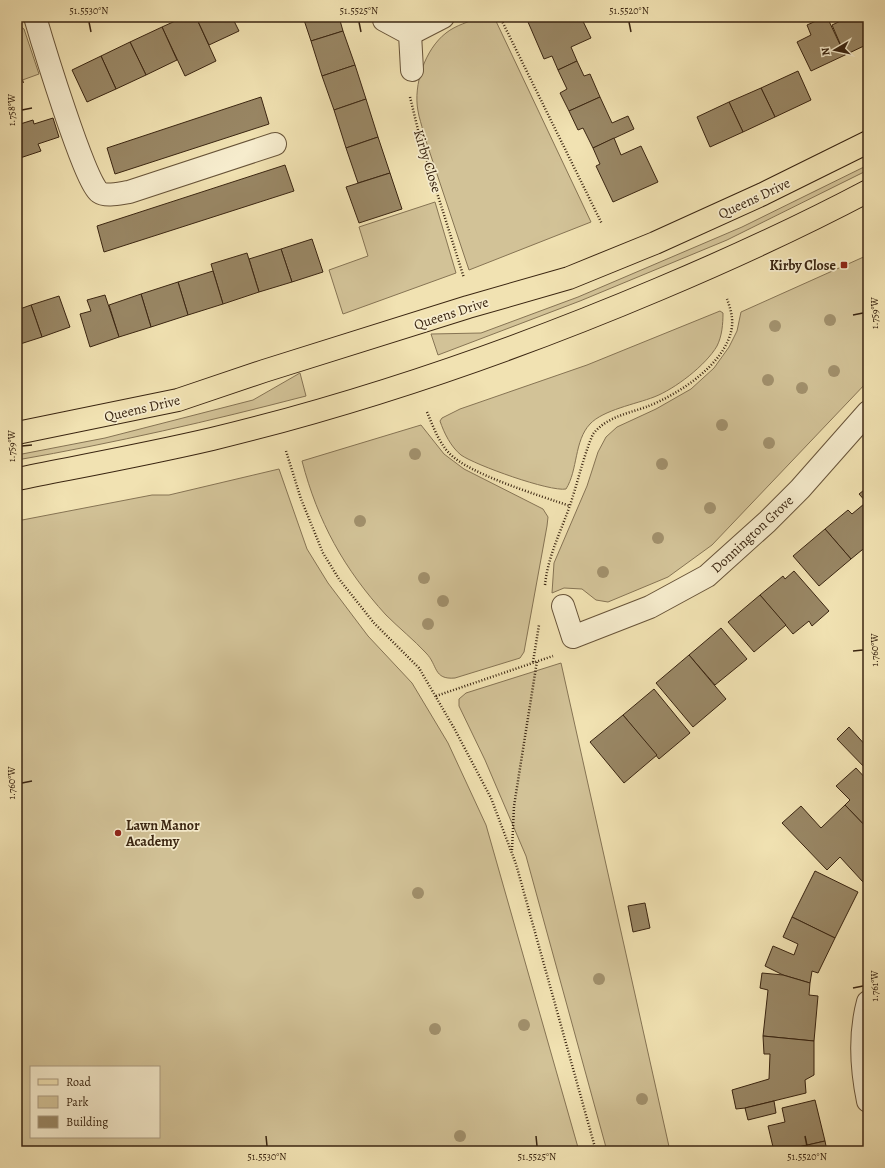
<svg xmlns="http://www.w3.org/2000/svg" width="885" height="1168" font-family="Alegreya,serif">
<rect width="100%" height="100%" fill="#f1e2b2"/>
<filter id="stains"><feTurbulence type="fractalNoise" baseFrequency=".005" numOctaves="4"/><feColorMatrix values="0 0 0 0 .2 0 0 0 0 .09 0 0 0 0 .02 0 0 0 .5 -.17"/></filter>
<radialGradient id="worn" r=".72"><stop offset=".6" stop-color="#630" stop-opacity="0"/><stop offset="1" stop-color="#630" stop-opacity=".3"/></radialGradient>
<g fill="#d2c297" stroke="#867454" fill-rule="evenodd">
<path d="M480,17H494L591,222L469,270L423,132C422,125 419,118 418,111C413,85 425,49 446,33C456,25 469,22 480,17Z"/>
<path d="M17,24L24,29L39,74L17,82Z"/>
<path d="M868,165V170L727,240L580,301L438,355L431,334L481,333L578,297L742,227Z"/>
<path d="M435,202L456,273L343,314L329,270L368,256L359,227Z"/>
<path d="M868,255V381L712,545L668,577L608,602L596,600L582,589L564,588L552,593L554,563L587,486L598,452L606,437L617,427L656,409L691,389L714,368L729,347L737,331L741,312Z"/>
<path d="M720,311L723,313C723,324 722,336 717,346C706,365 675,389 654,397C636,404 603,410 590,424C574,441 578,470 566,489C550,492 475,465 461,455C451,447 444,433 440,421L442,418L460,409L587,365Z"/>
<path d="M300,373L306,396C210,421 115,443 17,460V455L105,438L253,400Z"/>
<path d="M421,425L444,454L464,469L543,509L548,517L547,526L524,652L520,658L455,678C433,680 438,665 426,653C414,640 399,628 386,615C344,569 318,522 302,461Z"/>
<path d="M279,469L307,549L328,583L368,636L412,683L448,743L486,825L579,1151H17V521L152,495H169ZM31,1067H159V1137H31Z"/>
<path d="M561,663L670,1151H607L526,856L485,760L459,706V699L466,693Z"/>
</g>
<g fill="#998765" stroke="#3a2511">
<path d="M184,17H196L216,61L185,76L162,27Z"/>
<path d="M196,17H232L239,31L209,45Z"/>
<path d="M303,17H339L343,31L311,41Z"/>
<path d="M538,17H581L591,38L571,47L577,61L558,70L552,56L544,59L528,22Z"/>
<path d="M825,17H827L845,55L811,71L797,42L811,35L807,25Z"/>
<path d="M849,17H866L868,22V44L845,55L832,25Z"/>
<path d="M162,27L177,60L146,75L130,42Z"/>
<path d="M343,31L355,65L322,76L311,41Z"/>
<path d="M130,42L146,75L116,89L101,56Z"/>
<path d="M101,56L116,89L87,102L72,70Z"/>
<path d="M577,61L584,76L590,74L600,97L569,111L560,93L567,89L558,70Z"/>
<path d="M355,65L366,99L334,110L322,76Z"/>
<path d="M798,71L811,100L775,117L761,88Z"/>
<path d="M761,88L775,117L743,132L729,102Z"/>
<path d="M261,97L269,124L115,174L107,148Z"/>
<path d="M600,97L612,123L628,116L634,129L593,148L583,128L578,130L569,111Z"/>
<path d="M366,99L378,137L346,148L334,110Z"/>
<path d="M729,102L743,132L710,147L697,117Z"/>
<path d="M53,118L59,137L38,144L41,151L17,159V125L33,120L34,124Z"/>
<path d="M378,137L390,173L358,183L346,148Z"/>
<path d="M614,138L621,155L641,146L658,182L613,202L596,166L600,164L593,148Z"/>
<path d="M285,165L294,191L104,252L97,226Z"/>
<path d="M390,173L402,209L359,223L346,187Z"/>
<path d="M312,239L323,272L292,282L281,249Z"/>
<path d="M281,249L292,282L259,292L249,259Z"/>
<path d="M247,253L259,292L223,304L211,264Z"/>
<path d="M213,271L223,304L188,315L178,282Z"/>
<path d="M178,282L188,315L151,327L141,294Z"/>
<path d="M141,294L151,327L119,337L109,305Z"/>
<path d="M105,295L119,337L90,347L80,314L91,311L87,300Z"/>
<path d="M59,296L70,327L42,337L31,305Z"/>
<path d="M31,305L42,337L17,345V310Z"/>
<path d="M868,487V504L859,494Z"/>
<path d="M864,504L868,509V545L851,559L825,529L848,510L852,514Z"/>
<path d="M825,529L851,559L819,586L793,556Z"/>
<path d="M794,571L829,611L812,626L809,621L793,634L760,595L783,576L785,579Z"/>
<path d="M760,595L786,625L754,652L728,622Z"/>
<path d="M721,628L747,659L715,685L689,655Z"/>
<path d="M689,655L726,699L693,727L656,683Z"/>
<path d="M654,689L690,733L659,759L623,715Z"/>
<path d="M623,715L657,755L624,783L590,742Z"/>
<path d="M849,727L868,748V771L837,739Z"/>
<path d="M856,768L868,781V829L845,805L850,800L836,786Z"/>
<path d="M845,805L868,829V877L863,882L840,857L827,870L782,823L801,806L821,828Z"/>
<path d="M815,871L858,892L835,938L792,917Z"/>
<path d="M645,903L650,928L633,932L628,906Z"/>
<path d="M792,917L835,938L818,973L812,971L810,983L783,975L765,966L773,946L794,955L798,944L783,937Z"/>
<path d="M762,973L783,975L810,983L809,995L818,996L814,1041L763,1036L768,990L760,988Z"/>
<path d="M763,1036L814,1041V1075L805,1080L806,1093L745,1108L736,1109L732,1090L769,1079L770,1054H764Z"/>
<path d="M815,1100L825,1141L781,1151H774L768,1126L785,1122L782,1108Z"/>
<path d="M774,1101L776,1113L748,1120L745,1108Z"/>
<path d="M825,1141L827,1151H781Z"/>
</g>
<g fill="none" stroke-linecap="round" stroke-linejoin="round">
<g stroke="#685439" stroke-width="24">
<g id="minor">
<path d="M35,17C42,41 85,183 99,192C106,197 121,193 129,192L275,144"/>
<path d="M384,20L410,34L412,70"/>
<path d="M410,34L443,17"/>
<path d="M563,606L573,637L650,607L707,576L767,522L800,489L868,412"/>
<path d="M868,1002C859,1035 861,1067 868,1101"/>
</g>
</g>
<g stroke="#3a2511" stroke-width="24">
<g id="major">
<path d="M17,433L178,400L264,371L468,307L569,278L655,243L763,194L868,142"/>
<path d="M17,479C82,466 148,454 212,439C365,402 515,350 659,289C730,259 800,227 868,191"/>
</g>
</g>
<g stroke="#3a2511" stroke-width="2.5" stroke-dasharray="1 2" stroke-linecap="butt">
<path d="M500,17L602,224"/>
<path d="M17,84L25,81"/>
<path d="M410,97L421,142L464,278"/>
<path d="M427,412C433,426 438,441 449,453C468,474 541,496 570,506"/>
<path d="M286,451L301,499L323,553L339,579L374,623L419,668L454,728L491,798L516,864L596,1151"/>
<path d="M545,585C548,554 563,528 572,499C579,477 584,455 593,434C607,417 626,414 646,407C678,395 728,363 732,326C733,317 730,307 727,299"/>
<path d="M533,662L539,625"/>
<path d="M436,696L553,656"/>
<path d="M512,850L514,806L537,661"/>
</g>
<use href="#minor" stroke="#f6eccd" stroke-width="22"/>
<use href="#major" stroke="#f1e2b2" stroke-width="22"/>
</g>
<g fill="#a1906c">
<circle cx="830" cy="320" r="6"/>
<circle cx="775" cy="326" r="6"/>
<circle cx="834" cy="371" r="6"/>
<circle cx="768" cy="380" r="6"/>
<circle cx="802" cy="388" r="6"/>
<circle cx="722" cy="425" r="6"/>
<circle cx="769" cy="443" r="6"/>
<circle cx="415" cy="454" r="6"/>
<circle cx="662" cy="464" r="6"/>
<circle cx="710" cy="508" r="6"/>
<circle cx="360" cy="521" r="6"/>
<circle cx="658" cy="538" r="6"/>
<circle cx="603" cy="572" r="6"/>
<circle cx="424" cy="578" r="6"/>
<circle cx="443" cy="601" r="6"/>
<circle cx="428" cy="624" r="6"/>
<circle cx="418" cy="893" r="6"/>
<circle cx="599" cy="979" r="6"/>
<circle cx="524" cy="1025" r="6"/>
<circle cx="435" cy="1029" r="6"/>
<circle cx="642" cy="1099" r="6"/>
<circle cx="460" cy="1136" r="6"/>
</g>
<path fill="none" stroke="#3a2511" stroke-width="1.5" d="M89,22L91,32M359,22L361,32M629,22L631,32M22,110L32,108M853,315L863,313M22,446L32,445M853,651L863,650M22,783L32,781M853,988L863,986M266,1136L267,1146M536,1136L537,1146M805,1136L807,1146"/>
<g fill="#8f2418" stroke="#f6eccd" stroke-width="1.5">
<rect x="840" y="261" width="8" height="8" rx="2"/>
<circle cx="118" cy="833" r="4"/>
</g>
<g text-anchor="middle" stroke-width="3.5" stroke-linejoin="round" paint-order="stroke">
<g font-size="14" fill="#3a2511" stroke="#f6eccd">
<text transform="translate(428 161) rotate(73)" y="5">Kirby Close</text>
<text transform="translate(754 198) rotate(-25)" y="5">Queens Drive</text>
<text transform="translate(451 313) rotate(-18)" y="5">Queens Drive</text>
<text transform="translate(142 408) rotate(-13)" y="5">Queens Drive</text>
<text transform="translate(752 534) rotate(-43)" y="5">Donnington Grove</text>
</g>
<g font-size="14" font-weight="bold" fill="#3a2511" stroke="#f6eccd" text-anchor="end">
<text x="836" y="270">Kirby Close</text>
<text x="126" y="830" text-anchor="start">Lawn Manor<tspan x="126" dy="16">Academy</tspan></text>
</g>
</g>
<rect width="885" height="1168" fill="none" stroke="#f1e2b2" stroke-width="44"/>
<rect x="30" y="1066" width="130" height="72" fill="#f6eccd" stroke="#ab9c82"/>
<rect x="38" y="1079" width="20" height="6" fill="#f1e2b2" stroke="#ab9c82"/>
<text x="66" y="1086" font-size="12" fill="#3a2511">Road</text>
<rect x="38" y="1096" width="20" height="12" fill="#d2c297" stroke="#ab9c82"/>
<text x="66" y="1106" font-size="12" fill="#3a2511">Park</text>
<rect x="38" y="1116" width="20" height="12" fill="#998765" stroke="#ab9c82"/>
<text x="66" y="1126" font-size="12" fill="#3a2511">Building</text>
<g transform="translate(835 50) rotate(261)" stroke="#f6eccd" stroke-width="3" paint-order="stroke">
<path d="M0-3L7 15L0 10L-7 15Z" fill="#3a2511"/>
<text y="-6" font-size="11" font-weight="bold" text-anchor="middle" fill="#3a2511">N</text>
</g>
<rect x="22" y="22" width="841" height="1124" fill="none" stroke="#3a2511" stroke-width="1.5"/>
<g font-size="10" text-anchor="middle" fill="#3a2511">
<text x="89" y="14">51.5530°N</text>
<text x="359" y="14">51.5525°N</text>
<text x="629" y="14">51.5520°N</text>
<text transform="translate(11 110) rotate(-90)" y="4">1.758°W</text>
<text transform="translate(874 313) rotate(-90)" y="4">1.759°W</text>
<text transform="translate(11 446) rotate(-90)" y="4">1.759°W</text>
<text transform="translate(874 650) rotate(-90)" y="4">1.760°W</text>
<text transform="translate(11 783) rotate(-90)" y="4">1.760°W</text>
<text transform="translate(874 986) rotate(-90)" y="4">1.761°W</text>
<text x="267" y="1160">51.5530°N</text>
<text x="537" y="1160">51.5525°N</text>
<text x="807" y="1160">51.5520°N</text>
</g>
<rect width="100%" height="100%" filter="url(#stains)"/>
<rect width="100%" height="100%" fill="url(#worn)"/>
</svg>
